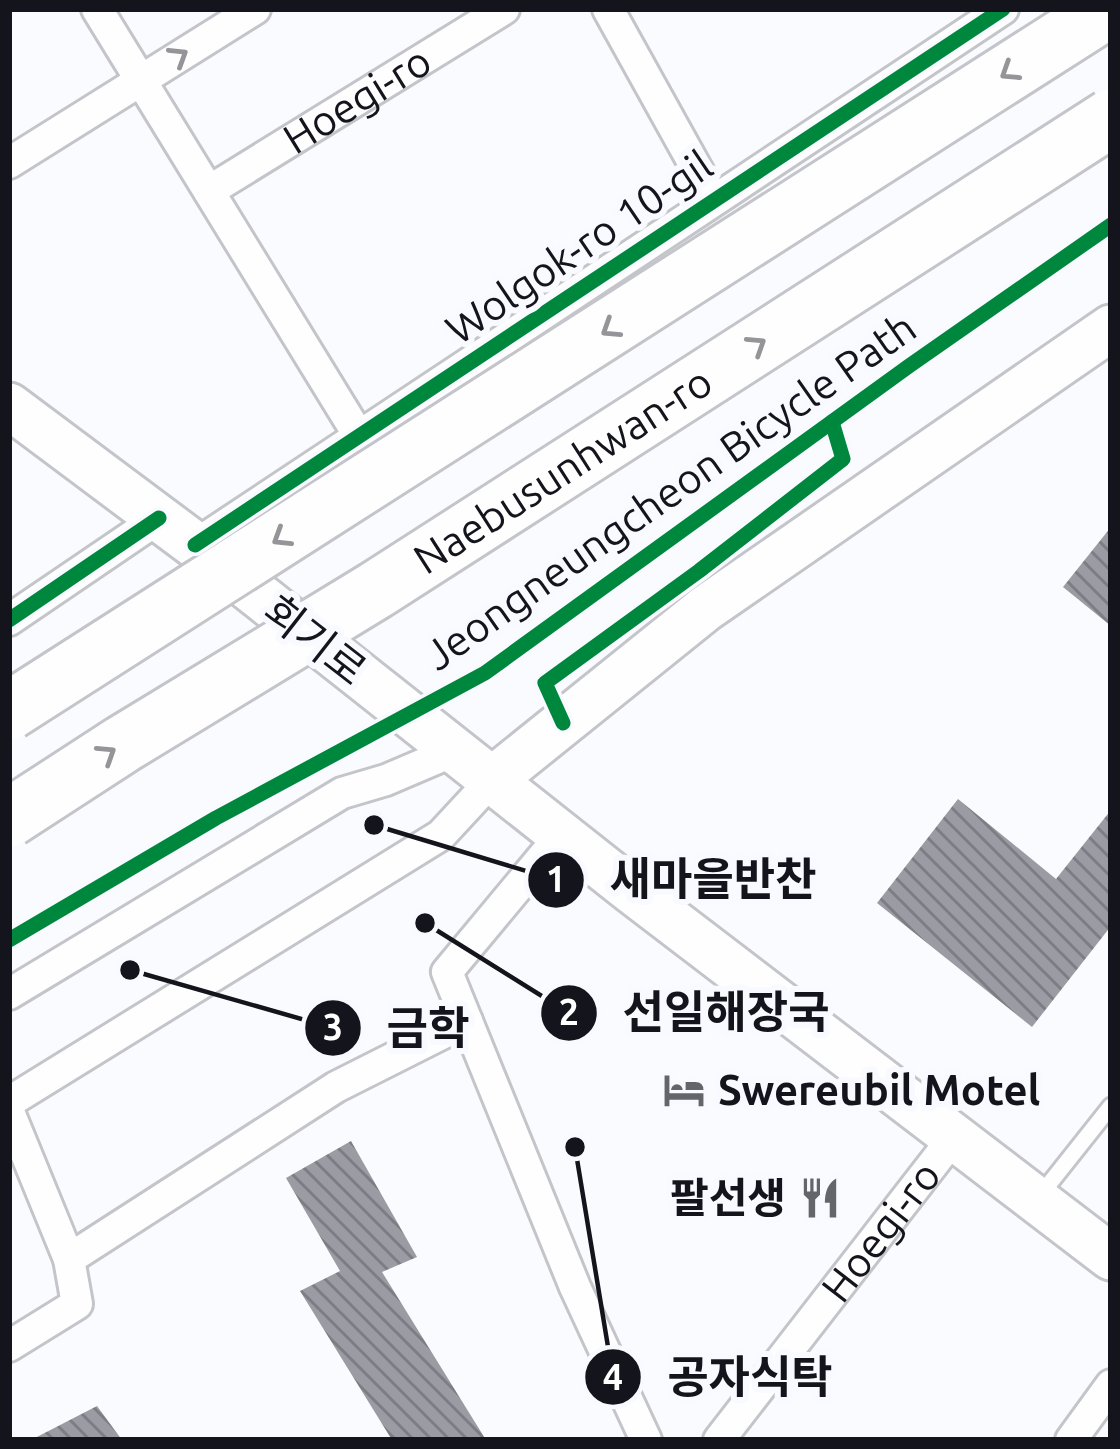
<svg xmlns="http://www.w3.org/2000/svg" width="1120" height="1449" font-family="Ubuntu,'Noto Sans KR',sans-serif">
<defs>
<pattern id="building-back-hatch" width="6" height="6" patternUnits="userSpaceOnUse" patternTransform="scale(3)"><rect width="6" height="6" fill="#9b9ba4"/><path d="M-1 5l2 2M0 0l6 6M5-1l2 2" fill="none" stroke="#7d7d85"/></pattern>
</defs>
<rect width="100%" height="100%" fill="#fafbfe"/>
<path fill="#fafbfe" d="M1111,49V112L245,671L277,701L9,869V683L154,590L204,636L318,560L842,227Z"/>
<g fill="url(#building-back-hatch)">
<path d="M1111,527V626L1063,587Z"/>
<path d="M958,799L1056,879L1111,810V926L1032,1027L877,903Z"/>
<path d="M351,1141L417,1257L382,1272L486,1440H392L300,1291L340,1271L286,1178Z"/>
<path d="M97,1406L122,1440H31Z"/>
</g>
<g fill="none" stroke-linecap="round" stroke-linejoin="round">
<g stroke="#c4c5ca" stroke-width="21">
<path id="lane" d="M1038,1198L1111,1106"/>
</g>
<g stroke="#c4c5ca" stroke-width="36">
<g id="street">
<path d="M97,9L359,436"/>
<path d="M608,9L714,200"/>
<path d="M9,163L255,9"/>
<path id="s1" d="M209,191L504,9"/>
<path d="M195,545L1003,9"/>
<path d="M9,620L159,518"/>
<path d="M561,835L447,972L575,1287L646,1440"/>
<path d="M9,994L342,793L386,780L454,751"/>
<path d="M9,1102L441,835L491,781"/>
<path d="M9,1112L69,1259L77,1304L9,1346"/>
<path d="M69,1259L336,1087L467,1021"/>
<path id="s2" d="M719,1440L954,1137"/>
<path d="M1071,1440L1111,1385"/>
</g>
</g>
<g stroke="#c4c5ca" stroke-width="51">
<g id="secondary">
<path d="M9,406L195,545L631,890L1111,1257"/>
<path d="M491,781L706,608L1111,328"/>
</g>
</g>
<use href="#lane" stroke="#fefeff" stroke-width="15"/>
<use href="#street" stroke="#fefeff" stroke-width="30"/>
<use href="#secondary" stroke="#fefeff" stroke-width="45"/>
<g stroke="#c4c5ca" stroke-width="63" stroke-linecap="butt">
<g id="highway-bridge">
<path d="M9,711L1108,9"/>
<path id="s3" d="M9,818L123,744L376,590L1111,118"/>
</g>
</g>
<use href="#highway-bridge" stroke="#fefeff" stroke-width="57"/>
<g stroke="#f9faff" stroke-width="22">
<g id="cycleway">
<path d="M195,545L1003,9"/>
<path d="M9,620L159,518"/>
<path d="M563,723L545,683L699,571L843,459L832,422"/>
<path d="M9,940L216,818L485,673L909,366L1111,225"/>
</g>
</g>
<use href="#cycleway" stroke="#00873e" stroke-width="15"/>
</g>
<defs><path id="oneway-chevron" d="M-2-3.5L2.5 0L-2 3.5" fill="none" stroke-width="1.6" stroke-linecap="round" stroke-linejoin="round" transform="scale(3)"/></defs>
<g stroke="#959599">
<use href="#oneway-chevron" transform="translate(179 56) rotate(-32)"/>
<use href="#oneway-chevron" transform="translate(1009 72) rotate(147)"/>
<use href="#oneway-chevron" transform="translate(610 329) rotate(147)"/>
<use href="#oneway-chevron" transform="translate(757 345) rotate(-33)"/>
<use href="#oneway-chevron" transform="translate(281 538) rotate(148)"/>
<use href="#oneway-chevron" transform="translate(107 754) rotate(-33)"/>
</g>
<defs>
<g id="hotel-bare" transform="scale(3.24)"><path d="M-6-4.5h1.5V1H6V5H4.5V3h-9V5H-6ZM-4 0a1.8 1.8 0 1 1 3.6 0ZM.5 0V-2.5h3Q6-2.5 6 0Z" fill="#64656b" stroke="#f9faff" stroke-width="2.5" paint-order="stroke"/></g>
<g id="restaurant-bare" transform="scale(3.24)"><path d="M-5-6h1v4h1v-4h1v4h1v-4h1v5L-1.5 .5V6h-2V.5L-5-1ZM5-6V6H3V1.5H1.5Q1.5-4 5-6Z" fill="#64656b" stroke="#f9faff" stroke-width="2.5" paint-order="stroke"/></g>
</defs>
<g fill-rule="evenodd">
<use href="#hotel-bare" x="684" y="1090"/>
<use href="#restaurant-bare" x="820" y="1198"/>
</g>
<g text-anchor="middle" stroke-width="12" stroke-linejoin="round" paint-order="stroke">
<g font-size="42" fill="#14141c" stroke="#f9faff">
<text dy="15" stroke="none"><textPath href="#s1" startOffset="174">Hoegi-ro</textPath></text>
<text transform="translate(579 247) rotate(-34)" y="15">Wolgok-ro 10-gil</text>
<text dy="15" stroke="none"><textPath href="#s3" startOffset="654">Naebusunhwan-ro</textPath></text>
<text transform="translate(670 491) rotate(-35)" y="15">Jeongneungcheon Bicycle Path</text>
<text transform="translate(315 640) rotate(38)" y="15">회기로</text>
<text dy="15" stroke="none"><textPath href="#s2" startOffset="264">Hoegi-ro</textPath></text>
</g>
<g font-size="42" font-weight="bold" fill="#14141c" stroke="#f9faff" text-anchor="start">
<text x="718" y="1105">Swereubil Motel</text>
<text x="786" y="1213" text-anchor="end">팔선생</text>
</g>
</g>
<path fill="none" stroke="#14141c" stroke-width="4.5" d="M374 825L556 880M425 923L569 1013M130 970L333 1028M575 1147L613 1377"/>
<g fill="#14141c" stroke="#f9faff" stroke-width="4.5">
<circle cx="374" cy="825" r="12"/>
<circle cx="425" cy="923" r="12"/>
<circle cx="130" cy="970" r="12"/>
<circle cx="575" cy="1147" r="12"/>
<circle cx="556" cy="880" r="30"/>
<circle cx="569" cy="1013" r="30"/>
<circle cx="333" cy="1028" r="30"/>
<circle cx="613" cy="1377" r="30"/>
</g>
<g font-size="36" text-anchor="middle" font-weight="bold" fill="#fff">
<text x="556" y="892">1</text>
<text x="569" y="1025">2</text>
<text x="333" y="1040">3</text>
<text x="613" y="1390">4</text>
</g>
<g font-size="45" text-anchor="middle" font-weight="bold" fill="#14141c" stroke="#f9faff" stroke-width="12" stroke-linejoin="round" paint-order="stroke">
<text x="713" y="895">새마을반찬</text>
<text x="726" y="1028">선일해장국</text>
<text x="428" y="1044">금학</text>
<text x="750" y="1393">공자식탁</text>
</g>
<rect width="1120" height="1449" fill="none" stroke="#14141c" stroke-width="24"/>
</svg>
